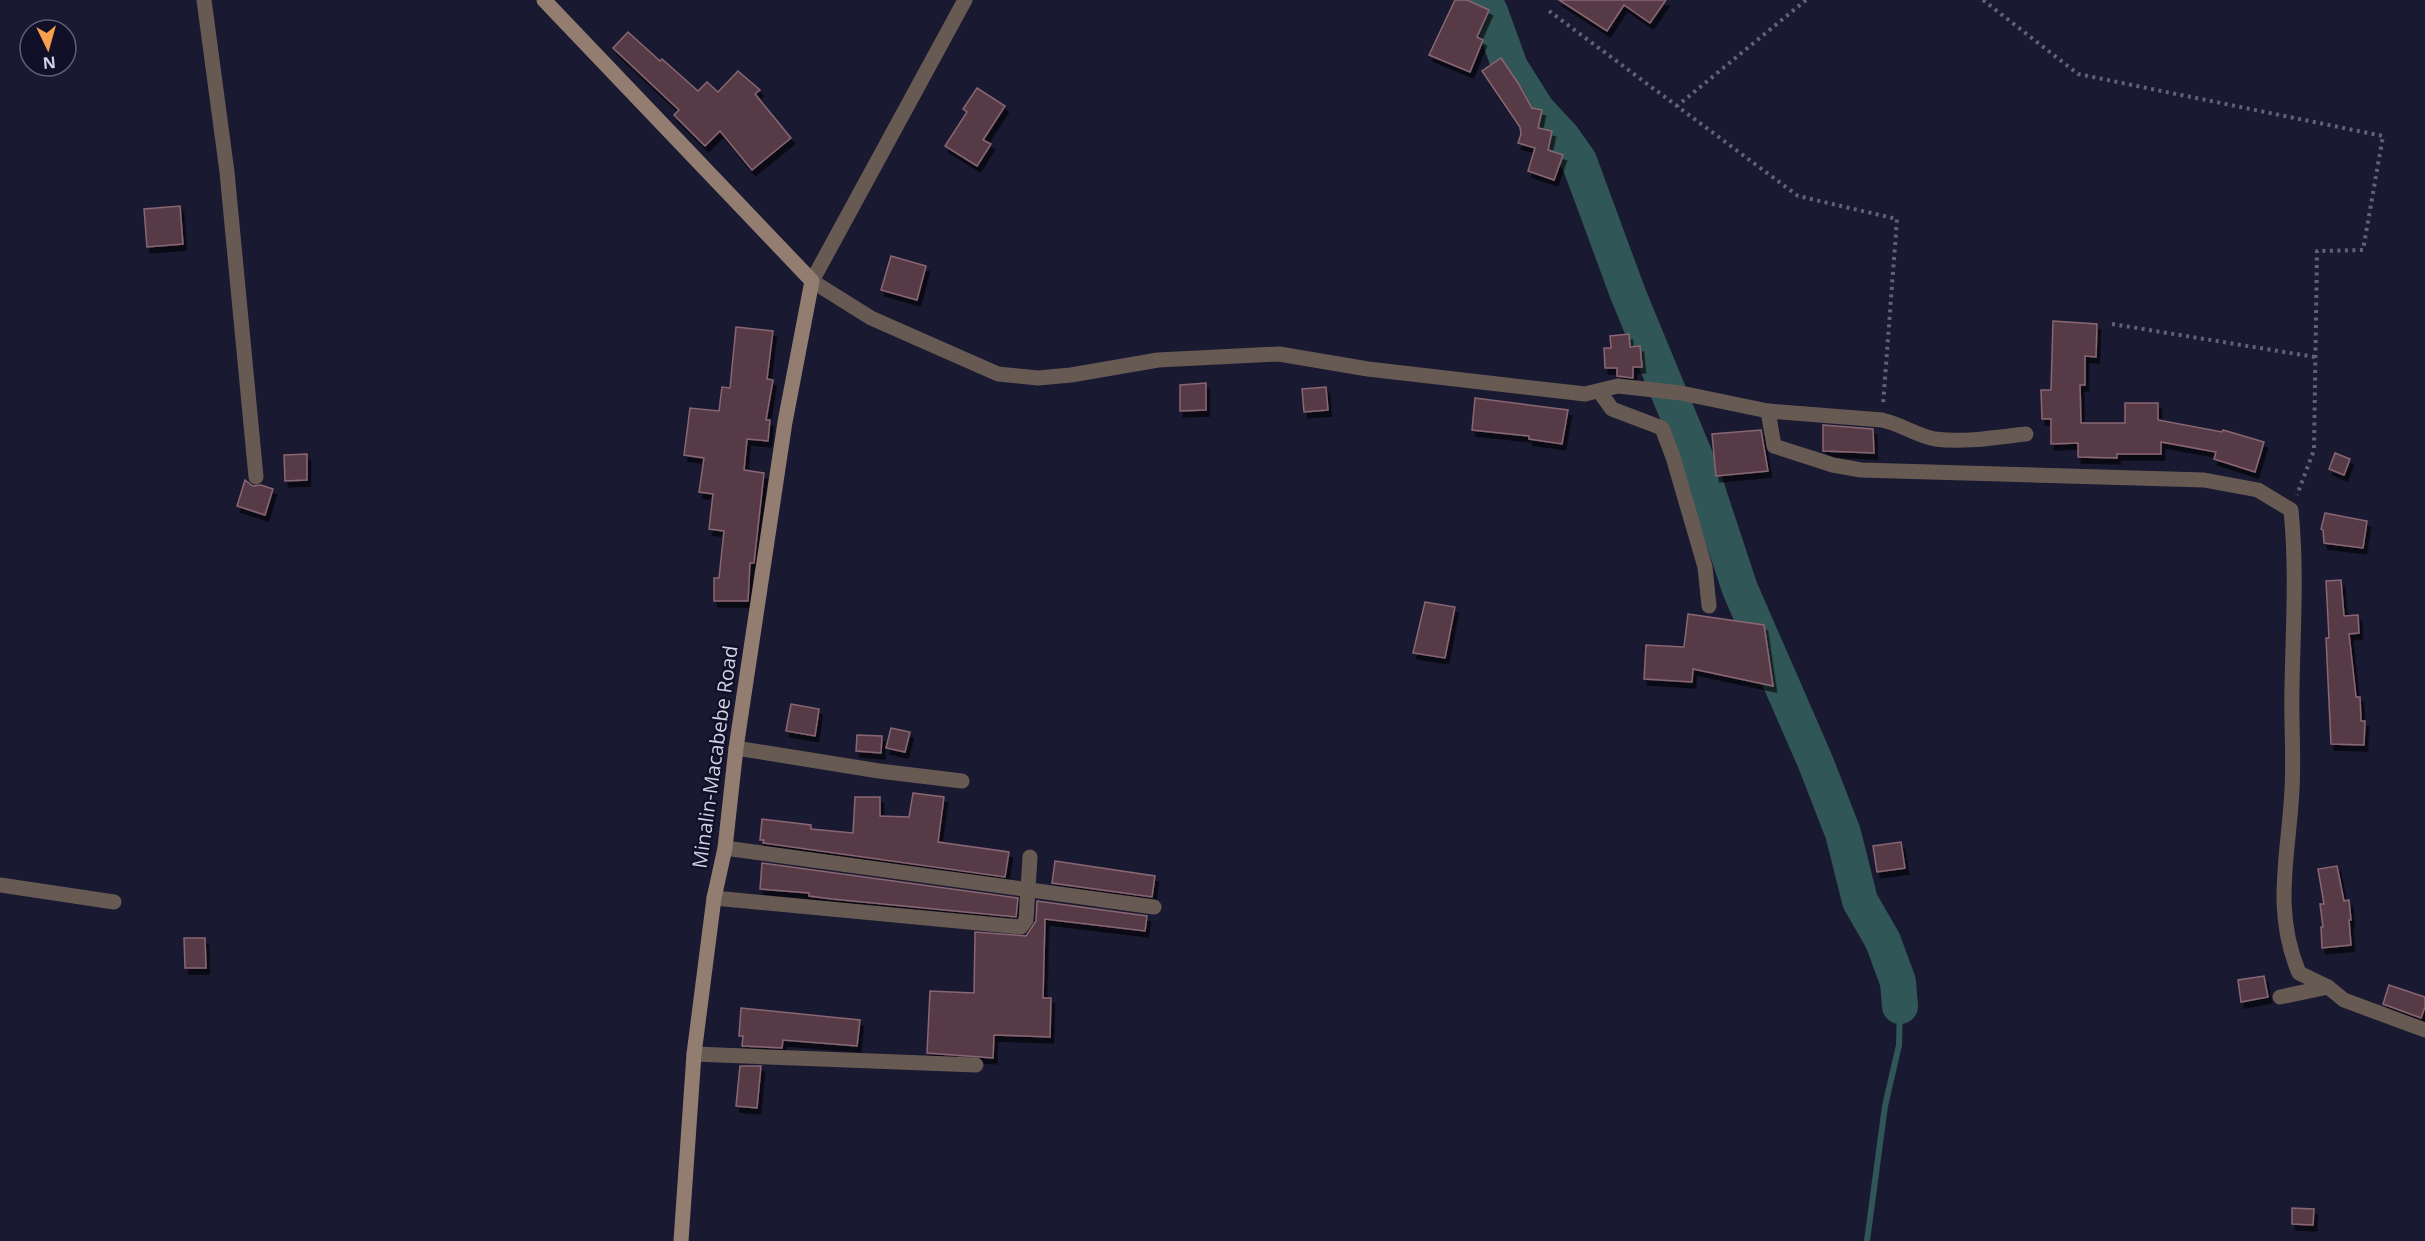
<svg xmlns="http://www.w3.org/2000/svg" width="2425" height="1241" font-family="'Open Sans',sans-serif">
<defs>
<filter id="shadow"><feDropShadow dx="3.5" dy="6" stdDeviation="0" flood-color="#0009"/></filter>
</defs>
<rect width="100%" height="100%" fill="#1a1932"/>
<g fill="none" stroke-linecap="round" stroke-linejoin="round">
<path stroke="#315657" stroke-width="6" d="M1867,1241L1885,1106L1899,1045L1900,1006"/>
<path stroke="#315657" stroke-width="36" d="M1484,0L1490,12L1510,67L1537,110L1562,137L1579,161L1628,294L1701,471L1740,589L1815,761L1843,833L1860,901L1883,941L1898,982L1900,1006"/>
</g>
<g fill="#573b46" stroke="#896673" stroke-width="1.5" filter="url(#shadow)">
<path d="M1455,0H1467L1489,10L1477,37L1483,40L1470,72L1429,55Z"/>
<path d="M1559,0H1666L1650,23L1624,5L1607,31Z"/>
<path d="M628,32L660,61L662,59L698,91L707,82L718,92L738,71L760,90L755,94L791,138L752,170L720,131L705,146L674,115L679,110L613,48Z"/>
<path d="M1501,58L1518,83L1532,108L1542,110L1538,128L1552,131L1548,150L1563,155L1554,180L1528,171L1535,148L1518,143L1521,134L1520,127L1482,71Z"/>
<path d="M977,88L1005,106L983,140L991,144L977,166L945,146L967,112L963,109Z"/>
<path d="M180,206L183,244L147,247L144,209Z"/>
<path d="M891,256L926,266L917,300L881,290Z"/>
<path d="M2053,321L2097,324L2096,357L2085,356V385H2080L2081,423H2125V403H2158V420L2222,432L2223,430L2264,442L2255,472L2214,459L2216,452L2161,442V454H2117V458L2078,457V443L2051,444V419H2042L2041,390H2051Z"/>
<path d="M736,327L773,331L767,379L773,380L766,420H770L768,441L747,439L744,470L764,473L754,563H750L748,601H714V578H719L724,531L709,529L713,494L699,492L704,458L684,455L690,408L719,411L722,387L730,388Z"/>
<path d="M1629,334L1630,347L1640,346L1642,367H1633V378L1617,376V368H1605L1604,348H1611L1610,336Z"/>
<path d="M1206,383V410L1180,411V385Z"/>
<path d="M1326,387L1328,410L1304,412L1302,389Z"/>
<path d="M1475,398L1568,410L1562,444L1529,439V436L1472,430Z"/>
<path d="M1823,425L1873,429L1874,453L1823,451Z"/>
<path d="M1761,430L1768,471L1716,476L1712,434Z"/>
<path d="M2335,453L2350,459L2344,475L2329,469Z"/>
<path d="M307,454V480L285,481L284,455Z"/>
<path d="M245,480L253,486L261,485L273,489L265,515L237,506Z"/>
<path d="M2325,513L2367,521L2363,548L2324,543L2323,530L2321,529Z"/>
<path d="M2341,580L2344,616L2358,615L2359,633L2349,634L2356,697H2360L2361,721H2365L2364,745L2331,744L2326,638H2329L2326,581Z"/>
<path d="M1425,602L1455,607L1445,658L1413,653Z"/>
<path d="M1688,614L1764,625L1773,686L1693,669L1692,682L1644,679L1646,645L1684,647Z"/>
<path d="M791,704L819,709L815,736L786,731Z"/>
<path d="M891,728L910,732L905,752L886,748Z"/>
<path d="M857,735L882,736L881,753L856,751Z"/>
<path d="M913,793L944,797L938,842L1009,852L1005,877L763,843L764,840H760L762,819L811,825V829L853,833L855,797H880V816L909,817Z"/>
<path d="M1901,842L1905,868L1877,872L1873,846Z"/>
<path d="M1055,861L1155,876L1152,897L1052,883Z"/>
<path d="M762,863L1018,898L1016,917L832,899L809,896V893L760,889Z"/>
<path d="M2337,866L2344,901L2349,900L2351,920H2349L2351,945L2322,948L2321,927H2323L2320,904H2324L2318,869Z"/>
<path d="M1037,901L1147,916L1145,931L1045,919L1043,998H1051L1050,1037L994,1035L993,1058L927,1053L930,991L974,993L975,932L1026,936L1036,921Z"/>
<path d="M184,938H205L206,968H185Z"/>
<path d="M2264,976L2268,997L2241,1002L2238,980Z"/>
<path d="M2389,985L2425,997V1007L2421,1018L2383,1004Z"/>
<path d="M741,1008L860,1020L857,1046L783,1040L782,1048L742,1046L743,1036H739Z"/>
<path d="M740,1066H761L757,1108L736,1106Z"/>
<path d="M2292,1208L2314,1209L2313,1225L2292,1224Z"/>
</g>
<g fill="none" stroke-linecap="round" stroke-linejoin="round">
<g stroke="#616178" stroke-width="4" stroke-dasharray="3 4.5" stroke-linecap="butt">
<path d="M1806,0L1677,106L1798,196L1897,219L1883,405"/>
<path d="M1983,0L2078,74L2383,136L2363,250L2317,251L2314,450L2297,495"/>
<path d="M1549,11L1677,106"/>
<path d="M2112,324L2315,357"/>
</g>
<g stroke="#675a52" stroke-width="15">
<path d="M204,0L227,172L256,477"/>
<path d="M812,281L871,318L998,374L1038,378L1071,375L1158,360L1279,354L1368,369L1585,394L1618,386L1681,393L1768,411L1774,446L1833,465L1861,470L2204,480L2258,490L2291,510C2297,569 2293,629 2292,688C2291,722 2294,756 2292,789C2289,855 2272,909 2299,973L2328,987L2344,1000L2425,1030"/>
<path d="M1599,391L1612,409L1662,428L1673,457L1705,567L1709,606"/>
<path d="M1768,411L1882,420C1901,424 1915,435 1935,439C1965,443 1997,437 2026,434"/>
<path d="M736,748L879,771L962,781"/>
<path d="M725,848L1154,907"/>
<path d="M0,885L114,902"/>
<path d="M714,898L1021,927L1026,920L1030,857"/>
<path d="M2280,997L2328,987"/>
<path d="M694,1054L976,1065"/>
</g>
<path stroke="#675a52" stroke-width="15" d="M812,281L965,0"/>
<path stroke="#927d70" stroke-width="15" d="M544,0L812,281L785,422L736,748L725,848L714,898L694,1054L681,1241"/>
</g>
<g text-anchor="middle" stroke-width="5" stroke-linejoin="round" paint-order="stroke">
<g font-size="20" fill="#d1d2e4" stroke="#111028">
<text transform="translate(715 757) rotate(-82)" y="7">Minalin-Macabebe Road</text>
</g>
</g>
<g transform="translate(48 48) rotate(175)"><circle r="28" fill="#111028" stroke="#5e5e73" stroke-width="1.5"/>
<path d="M0-4.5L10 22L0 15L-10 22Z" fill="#f8a04b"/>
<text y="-9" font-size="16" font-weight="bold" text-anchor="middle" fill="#d1d2e4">N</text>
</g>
</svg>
